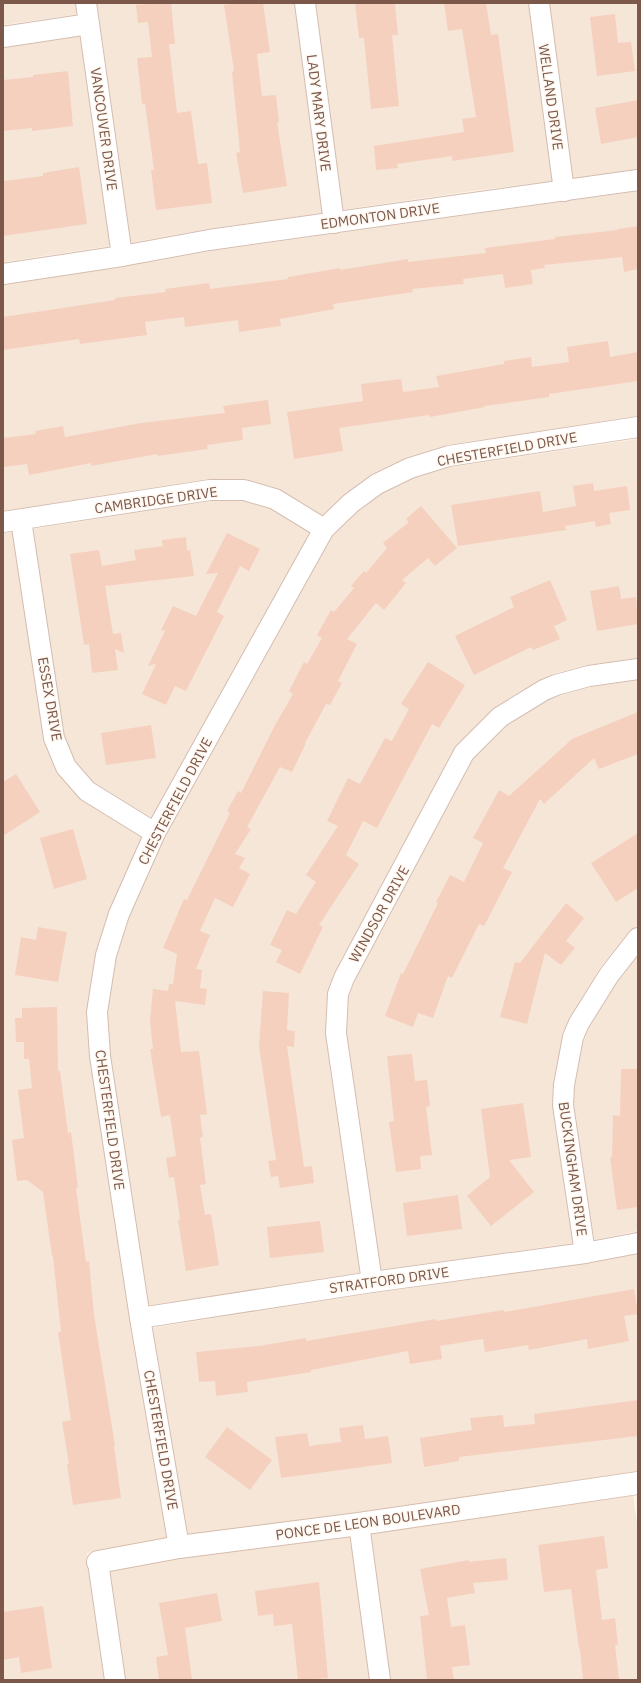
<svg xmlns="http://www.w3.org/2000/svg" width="641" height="1683" viewBox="0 0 641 1683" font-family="'IBM Plex Sans',sans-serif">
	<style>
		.residential { fill: #f6e6d7 }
		.building { fill: #f5d0bf }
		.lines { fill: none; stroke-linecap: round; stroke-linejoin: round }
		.street-casing { stroke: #d4bdb0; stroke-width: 22 }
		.secondary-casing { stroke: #d7bdad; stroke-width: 24 }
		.street { stroke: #fff; stroke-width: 20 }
		.secondary { stroke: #fff; stroke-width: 22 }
		.labels { text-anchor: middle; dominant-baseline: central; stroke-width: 3; stroke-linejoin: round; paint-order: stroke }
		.street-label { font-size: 14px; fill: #7b584a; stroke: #fff8f1 }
	</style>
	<rect width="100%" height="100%" fill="#fef4e9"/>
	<!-- residential -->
	<g class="residential">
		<polygon points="3,3 76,3 78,14 3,25"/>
		<polygon points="97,3 295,3 323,213 207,229 130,243"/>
		<polygon points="315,3 529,3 553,181 472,191 342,210"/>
		<polygon points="549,3 638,3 638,169 572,179"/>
		<polygon points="81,36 110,246 3,262 3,48"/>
		<polygon points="638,191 638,416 447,445 407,457 373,473 345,494 322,516 277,488 244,479 208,479 3,511 3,285 133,265 211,251"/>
		<polygon points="638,439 638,658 587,665 553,674 540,680 495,708 456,747 386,881 342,958 329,990 326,1034 360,1273 148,1306 109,1055 107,1013 115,958 128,919 164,839 331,537 357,512 382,493 413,478 451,467"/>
		<polygon points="211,501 243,501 271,509 310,533 152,818 93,782 74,761 63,735 33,529"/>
		<polygon points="13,532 59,774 81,799 142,837 110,909 97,951 87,1012 90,1058 132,1330 168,1538 87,1553 105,1680 3,1680 3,533"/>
		<polygon points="638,680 638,925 629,932 600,968 570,1017 564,1035 554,1082 554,1106 574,1243 380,1270 346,1033 348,997 353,983 472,760 506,726 548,700 559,696 591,687"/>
		<polygon points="638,954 638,1231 593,1240 573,1104 573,1086 583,1041 588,1029 617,981"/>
		<polygon points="638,1254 638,1472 358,1513 187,1535 152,1328 373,1293 596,1262"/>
		<polygon points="633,1495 638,1532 638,1680 390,1680 370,1534"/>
		<polygon points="351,1536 370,1680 124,1680 109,1571 181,1558"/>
	</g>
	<!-- building -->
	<g class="building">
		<polygon points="157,3 171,3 175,44 169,44 177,113 191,111 198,164 207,163 212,203 156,210 151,170 154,170 145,104 142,104 137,58 152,57 148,22 138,23 136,5"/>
		<polygon points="240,3 263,3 270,52 257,54 262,96 276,95 279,122 277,122 287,186 243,193 236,153 240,152 232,72 234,71 224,5"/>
		<polygon points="355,3 395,3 398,35 392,35 399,106 371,109 364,38 359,38"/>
		<polygon points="444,3 486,3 491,35 498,34 514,152 452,161 452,156 397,164 398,168 376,170 374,146 464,132 462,119 476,117 462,29 448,31"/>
		<polygon points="615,14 618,43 631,42 635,71 597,76 590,17"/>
		<polygon points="68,71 73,126 32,131 32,128 3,131 3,80 33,77 33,75"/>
		<polygon points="638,100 638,137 601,144 595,108"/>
		<polygon points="79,167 87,224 3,236 3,181 43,176 43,173"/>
		<polygon points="638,226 638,269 624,272 622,257 544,265 545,268 531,270 533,284 505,288 503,274 463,279 464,284 412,289 413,292 333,304 334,309 280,319 281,326 239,332 238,320 185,327 184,317 145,322 147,335 80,344 79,339 3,350 3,317 115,300 115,298 166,292 165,289 209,283 210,289 288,279 288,277 340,268 340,270 408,259 408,262 486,253 485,248 555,239 555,237 618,230 618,229"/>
		<polygon points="608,341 610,357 638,352 638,381 549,394 549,397 484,406 485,407 430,417 429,415 339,428 343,451 294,459 287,412 363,401 361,384 401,379 403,392 439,387 436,376 504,364 504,361 531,357 532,367 569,362 567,347"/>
		<polygon points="268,400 271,424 242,428 243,440 207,445 208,449 157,456 157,454 91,466 91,463 29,475 27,464 3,467 3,438 36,434 35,431 63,426 65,437 141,423 225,413 223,406"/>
		<polygon points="593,483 594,491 627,486 630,510 609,513 611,524 596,527 595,521 565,526 566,530 458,546 451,505 540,491 543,512 576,506 573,486"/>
		<polygon points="421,506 457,548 435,566 428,558 402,580 406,583 384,610 376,603 347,639 357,644 338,681 342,683 330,705 326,704 305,743 306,743 292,772 280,767 247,827 251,829 235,854 245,858 239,868 250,874 233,907 215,898 200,931 210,935 196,969 202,970 200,988 207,989 205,1005 175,1001 181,1052 199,1051 207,1114 200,1115 203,1137 200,1138 206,1184 200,1185 205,1215 211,1214 219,1265 186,1271 178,1220 180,1219 174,1177 169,1178 166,1158 176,1156 170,1115 161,1117 150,1049 153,1049 150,1021 153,989 168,991 169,984 173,984 177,954 163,948 184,899 187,900 230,813 227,811 238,791 241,793 274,727 293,694 289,691 304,662 307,664 322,638 317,635 331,610 334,612 354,588 351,586 364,571 366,573 387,548 383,543 409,522 406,519"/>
		<polygon points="227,533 260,549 249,571 240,566 217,612 224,616 186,691 175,686 166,705 142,694 156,664 148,666 165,631 161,630 173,606 196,616 218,573 206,574"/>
		<polygon points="186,537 187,551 190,550 194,576 105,586 113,634 121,633 124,653 115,649 118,670 92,673 89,644 84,645 70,554 99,550 102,566 136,560 134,550 163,546 162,540"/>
		<polygon points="550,580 567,620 554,626 560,639 533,650 531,647 474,675 455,636 514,607 510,597"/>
		<polygon points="619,586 621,599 636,597 638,624 597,631 590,591"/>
		<polygon points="428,662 465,685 439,728 432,724 377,828 363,821 346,855 359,864 319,925 323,927 300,974 276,962 282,950 270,945 287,910 296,914 316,882 306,875 338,826 327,821 348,778 360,784 385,738 392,741 409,709 401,704"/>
		<polygon points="638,712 638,754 599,769 594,758 544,804 540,799 503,868 512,872 484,926 479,924 452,978 448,976 433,1018 418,1013 413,1027 385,1016 401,973 403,974 438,903 436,902 450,875 464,882 483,843 473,838 499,790 509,796 572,739"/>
		<polygon points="151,725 156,758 106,765 101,733"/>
		<polygon points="16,774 40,812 3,836 3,782"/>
		<polygon points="73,829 87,879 54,889 40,838"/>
		<polygon points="638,833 638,888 616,902 591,863"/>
		<polygon points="566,903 584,918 566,941 575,948 561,965 545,953 527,1024 500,1017 515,962 520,963"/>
		<polygon points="38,927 67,932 58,982 15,975 21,937 36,940"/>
		<polygon points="263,991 289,993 287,1030 295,1031 294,1047 287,1046 304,1167 312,1166 314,1183 280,1188 278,1176 271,1177 268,1161 276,1160 259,1046"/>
		<polygon points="57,1007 58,1071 60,1071 68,1133 71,1132 78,1187 76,1188 86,1262 89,1261 94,1315 115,1446 114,1446 121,1498 73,1505 67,1464 69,1464 62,1422 71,1420 58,1332 61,1332 53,1256 52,1256 43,1192 27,1180 17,1181 12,1140 24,1138 18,1090 32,1088 29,1059 24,1059 24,1042 16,1042 15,1018 22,1018 22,1008"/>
		<polygon points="412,1054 415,1081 427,1080 430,1106 426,1107 432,1155 420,1156 421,1169 396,1172 389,1122 394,1121 387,1056"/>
		<polygon points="621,1069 638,1069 638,1207 617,1210 610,1157 612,1157 613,1115 620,1116"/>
		<polygon points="523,1103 531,1157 509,1160 534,1192 491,1226 467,1196 490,1177 481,1109"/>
		<polygon points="458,1195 462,1229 407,1236 403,1203"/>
		<polygon points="320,1221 324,1252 270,1258 267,1227"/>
		<polygon points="634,1289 638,1314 624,1316 629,1341 588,1349 587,1339 529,1350 528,1345 485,1352 483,1339 440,1346 442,1359 410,1364 408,1351 311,1370 311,1372 247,1382 248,1392 216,1396 215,1381 199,1382 196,1352 259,1346 306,1338 306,1341 436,1319 436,1321 504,1310 505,1312"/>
		<polygon points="638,1400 638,1436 459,1457 459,1461 424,1467 420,1438 472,1430 470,1418 503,1415 504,1427 535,1424 534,1414"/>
		<polygon points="363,1425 365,1439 388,1436 392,1463 281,1478 275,1437 307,1433 309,1446 341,1442 339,1428"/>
		<polygon points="227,1427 272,1460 250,1490 205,1457"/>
		<polygon points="604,1536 608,1568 596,1570 602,1620 615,1618 618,1645 615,1645 619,1680 583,1680 580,1649 579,1649 571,1589 544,1592 538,1545"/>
		<polygon points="506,1558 508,1580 473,1583 475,1593 447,1598 451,1627 465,1625 470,1665 452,1667 454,1680 427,1680 420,1616 429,1615 420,1569 469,1560 469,1562"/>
		<polygon points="319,1582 328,1678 298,1680 292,1624 274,1626 273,1614 258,1616 255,1591"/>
		<polygon points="217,1593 222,1621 185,1628 192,1680 159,1680 156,1657 168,1655 159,1603"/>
		<polygon points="43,1606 52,1668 21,1673 19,1657 3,1660 3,1612"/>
	</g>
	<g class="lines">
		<defs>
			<g id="street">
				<polyline points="86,3 122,256"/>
				<polyline points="305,3 334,223"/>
				<polyline points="539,3 564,191"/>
				<polyline points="3,37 89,24"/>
				<polyline points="3,274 122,256 209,240 638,180"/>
				<polyline points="21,520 54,738 66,767 87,791 155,833"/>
				<polyline points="3,522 210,490 244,490 275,499 324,529"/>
				<polyline points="585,1253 563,1105 564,1085 573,1037 579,1023 609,975 638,938"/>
				<polyline points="372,1282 336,1033 338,994 344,978 464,753 500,717 544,690 556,685 589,676 638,669"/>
				<polyline points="140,1318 372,1282 585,1253 638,1243"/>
				<polyline points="359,1524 380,1680"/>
				<polyline points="179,1547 140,1318 100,1056 97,1012 106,955 119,914 155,833 324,529 351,503 377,484 410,468 449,456 638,427"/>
				<polyline points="98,1562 115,1680"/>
			</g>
			<polyline id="secondary" points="98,1562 179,1547 359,1524 638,1483"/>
		</defs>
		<!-- street casing -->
		<use href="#street" class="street-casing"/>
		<!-- secondary casing -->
		<use href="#secondary" class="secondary-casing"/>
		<!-- street -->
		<use href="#street" class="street"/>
		<!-- secondary -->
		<use href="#secondary" class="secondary"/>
	</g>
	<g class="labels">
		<!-- street labels -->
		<g class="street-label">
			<text transform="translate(551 97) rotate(82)">WELLAND DRIVE</text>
			<text transform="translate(319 113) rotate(83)">LADY MARY DRIVE</text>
			<text transform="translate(104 129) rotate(82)">VANCOUVER DRIVE</text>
			<text transform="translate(380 216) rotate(-8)">EDMONTON DRIVE</text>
			<text transform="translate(507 449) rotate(-10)">CHESTERFIELD DRIVE</text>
			<text transform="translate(156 500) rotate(-8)">CAMBRIDGE DRIVE</text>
			<text transform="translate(50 699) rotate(80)">ESSEX DRIVE</text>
			<text transform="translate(175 801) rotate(-62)">CHESTERFIELD DRIVE</text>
			<text transform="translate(379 914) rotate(-61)">WINDSOR DRIVE</text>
			<text transform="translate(110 1120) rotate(82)">CHESTERFIELD DRIVE</text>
			<text transform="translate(573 1169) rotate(82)">BUCKINGHAM DRIVE</text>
			<text transform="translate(389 1280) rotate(-8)">STRATFORD DRIVE</text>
			<text transform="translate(161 1440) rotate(80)">CHESTERFIELD DRIVE</text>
			<text transform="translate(368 1522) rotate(-8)">PONCE DE LEON BOULEVARD</text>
		</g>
	</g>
	<!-- border -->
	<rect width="641" height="1683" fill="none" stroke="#7b584a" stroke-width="8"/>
</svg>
